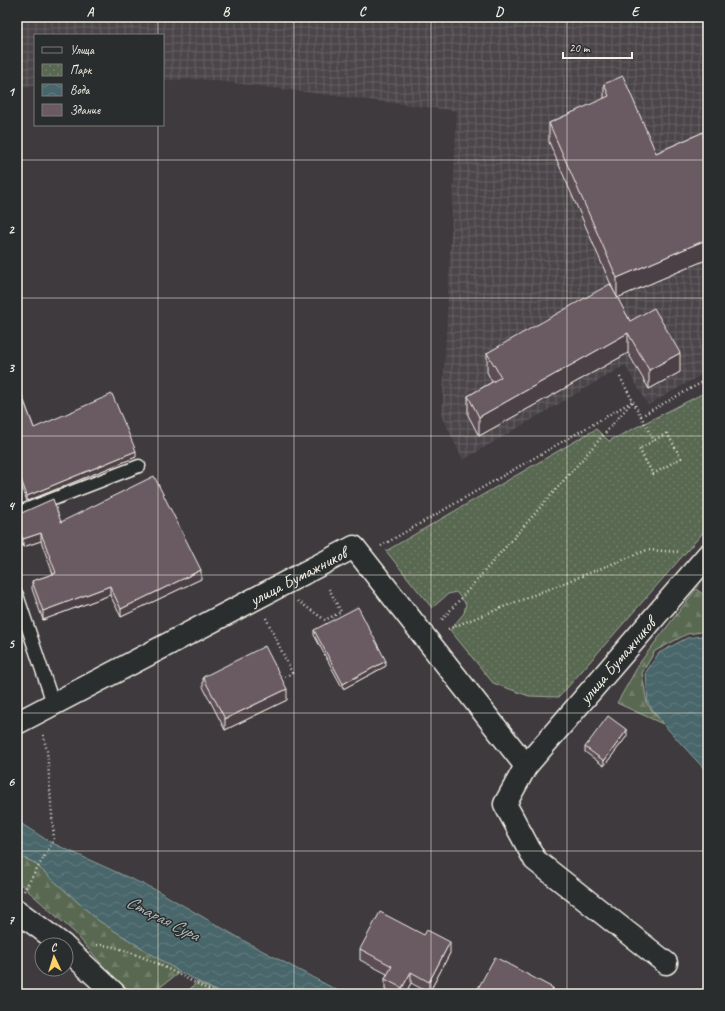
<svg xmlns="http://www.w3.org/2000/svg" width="725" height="1011" viewBox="0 0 725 1011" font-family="Caveat,sans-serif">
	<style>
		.industrial { fill: url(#industrial-grid) }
		.forest { fill: url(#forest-firs); stroke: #a6ac9c }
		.park { fill: url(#park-dots); stroke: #a6ac9c }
		.water { fill: url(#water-waves); stroke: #8d9e9d }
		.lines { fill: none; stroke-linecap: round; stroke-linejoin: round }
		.service-casing { stroke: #f4f1e8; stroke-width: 15 }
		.minor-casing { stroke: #f4f1e8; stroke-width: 25 }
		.tertiary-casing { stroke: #f4f1e8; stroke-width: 25 }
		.path { stroke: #f4f1e8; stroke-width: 2.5; stroke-dasharray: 1 3; stroke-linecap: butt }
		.service { stroke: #2a2d2e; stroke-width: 12 }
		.minor { stroke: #2a2d2e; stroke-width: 22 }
		.tertiary { stroke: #2a2d2e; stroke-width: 22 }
		.wall { fill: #5c4d54; stroke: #f4f1e8 }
		.shaded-wall { fill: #4b3f45; stroke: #f4f1e8 }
		.building { fill: #6b5a62; stroke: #f4f1e8 }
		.grid { fill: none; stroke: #f4f1e8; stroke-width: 1; stroke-opacity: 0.55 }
		.labels { text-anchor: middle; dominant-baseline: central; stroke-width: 3; stroke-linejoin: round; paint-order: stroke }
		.street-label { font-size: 17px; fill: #f4f1e8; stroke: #2a2d2e }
		.water-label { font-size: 18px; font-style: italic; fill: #afb9b6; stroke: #2a2d2e }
		.neatline { fill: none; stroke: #f4f1e8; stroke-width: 1.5 }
		.grid-label { font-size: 13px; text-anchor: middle; font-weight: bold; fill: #f4f1e8 }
	</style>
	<defs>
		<pattern id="industrial-grid" width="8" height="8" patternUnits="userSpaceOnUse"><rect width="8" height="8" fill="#4c4449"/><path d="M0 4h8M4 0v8" fill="none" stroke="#665f63"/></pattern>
		<pattern id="forest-firs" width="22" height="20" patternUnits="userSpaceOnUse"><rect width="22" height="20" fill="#596851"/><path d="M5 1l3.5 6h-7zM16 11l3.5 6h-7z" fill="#717e6a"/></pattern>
		<pattern id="park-dots" width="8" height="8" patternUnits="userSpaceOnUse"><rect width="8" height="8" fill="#596851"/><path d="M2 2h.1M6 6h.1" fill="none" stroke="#717e6a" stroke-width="1.8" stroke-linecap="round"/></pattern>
		<pattern id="water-waves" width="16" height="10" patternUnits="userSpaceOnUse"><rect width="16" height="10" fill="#48666b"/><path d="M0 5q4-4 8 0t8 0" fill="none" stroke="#637c80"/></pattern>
	</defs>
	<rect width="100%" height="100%" fill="#3e3a3e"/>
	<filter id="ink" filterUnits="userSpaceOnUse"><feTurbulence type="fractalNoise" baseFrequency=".025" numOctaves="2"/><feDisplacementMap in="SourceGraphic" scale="8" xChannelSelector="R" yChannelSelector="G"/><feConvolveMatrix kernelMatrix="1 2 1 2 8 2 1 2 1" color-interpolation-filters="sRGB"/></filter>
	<g filter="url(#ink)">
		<!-- industrial -->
		<polygon class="industrial" points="17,17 708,17 708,371 648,405 625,365 463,460 442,416 457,111 200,79 163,80 163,35 35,35 35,86 17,87"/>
		<!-- forest -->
		<g class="forest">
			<polygon points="696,589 708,598 708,631 687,634 655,651 642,673 647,704 663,724 617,703 641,661"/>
			<polygon points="17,855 33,862 99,921 180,972 151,994 134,994 111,975 74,932 17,881"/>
		</g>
		<!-- park -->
		<g class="park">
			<polygon points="708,391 708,522 701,535 559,697 529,696 493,683 450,630 464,613 466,604 456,592 448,594 432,608 386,551 596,429 609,441"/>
			<polygon points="197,982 222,994 185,994"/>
		</g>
		<!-- water -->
		<g class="water">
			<polygon points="708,635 708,773 663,724 648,703 646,672 659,653 687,638"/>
			<polygon points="17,821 50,842 158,891 248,943 344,994 222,994 180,972 99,921 33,862 17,855"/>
		</g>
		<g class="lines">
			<defs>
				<g id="service">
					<polyline points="17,513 139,466"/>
					<polyline points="17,595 53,703"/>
				</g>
				<g id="minor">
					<path id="s1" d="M17 723 354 547 526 766 708 555"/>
					<polyline points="526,766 505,804 535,860 666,963"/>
				</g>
				<g id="tertiary">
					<polyline points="17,911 63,945"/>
					<polyline points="66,948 115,994"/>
				</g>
			</defs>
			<!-- service casing -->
			<use href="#service" class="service-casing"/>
			<!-- minor casing -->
			<use href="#minor" class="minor-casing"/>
			<!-- tertiary casing -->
			<use href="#tertiary" class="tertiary-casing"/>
			<!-- path -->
			<g class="path">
				<polyline points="620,377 654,441"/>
				<polyline points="641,416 708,379"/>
				<polygon points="667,433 681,458 653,474 639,449"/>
				<polyline points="381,546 633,401 441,621"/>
				<polyline points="298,601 325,620 341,612 329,589"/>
				<polyline points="266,618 292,673 283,678"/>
				<polyline points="448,629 647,550 680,552"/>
				<polyline points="24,891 54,840 47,751 43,735"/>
				<path d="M97 945C127 944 188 980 217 994"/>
			</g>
			<!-- service -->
			<use href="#service" class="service"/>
			<!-- minor -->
			<use href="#minor" class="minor"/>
			<!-- tertiary -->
			<use href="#tertiary" class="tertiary"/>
		</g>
		<!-- wall -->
		<g class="wall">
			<polygon points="604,84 656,153 708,130 708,259 617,298 630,321 680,372 649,389 628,353 479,436 468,415 468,396 492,382 487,372 487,353 615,294 549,142 549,123 604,99"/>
			<polygon points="17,382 34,428 136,457 27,501 17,474"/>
			<polygon points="17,515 61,522 201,579 121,617 110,595 43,620 32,589 32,581 53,574 41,541 23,547 17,532"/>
			<polygon points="314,630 386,666 343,689 314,635"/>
			<polygon points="203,677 287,700 225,730 203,687"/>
			<polygon points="627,736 604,766 585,752 585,747"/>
			<polygon points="360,949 450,953 429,993 411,983 405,994 393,994 385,990 385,979 387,974 360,960"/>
		</g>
		<!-- shaded-wall -->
		<g class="shaded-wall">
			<polygon points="708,239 708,259 617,298 617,278"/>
			<polygon points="628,333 628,353 479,436 479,417"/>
			<polygon points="680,353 680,372 649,389 649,370"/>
			<polygon points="136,451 136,457 27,501 27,496"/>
			<polygon points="41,533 41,541 23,547 23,539"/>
			<polygon points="201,570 201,579 121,617 121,609"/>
			<polygon points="110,586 110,595 43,620 43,611"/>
			<polygon points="386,661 386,666 343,689 343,684"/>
			<polygon points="287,689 287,700 225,730 225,719"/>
			<polygon points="627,730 627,736 604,766 604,761"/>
			<polygon points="450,942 450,953 429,993 429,982"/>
			<polygon points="411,972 411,983 405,994 402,994 402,988"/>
			<polygon points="553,988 553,994 550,994"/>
		</g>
		<!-- building -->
		<g class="building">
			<polygon points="623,76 656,153 708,130 708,239 617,278 549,123 609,96 604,84"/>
			<polygon points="610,284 630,321 654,308 680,353 649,370 628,333 479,417 468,396 501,377 487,353"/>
			<polygon points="17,382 34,428 112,394 136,451 27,496 17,468"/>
			<polygon points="154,476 201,570 121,609 110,586 43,611 32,581 56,573 41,533 23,539 17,524 17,515 53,499 61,522"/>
			<polygon points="358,607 386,661 343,684 314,630"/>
			<polygon points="265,646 287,689 225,719 203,677"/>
			<polygon points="608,716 627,730 604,761 585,747"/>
			<polygon points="380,912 424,935 427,930 450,942 429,982 411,972 402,988 385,979 392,966 360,949"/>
			<polygon points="495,957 553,988 550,994 479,994 476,992"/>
		</g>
	</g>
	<!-- grid -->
	<path class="grid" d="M158 17V35M294 17V994M431 17V994M567 17V994M158 125V994M17 160H708M17 298H708M17 436H708M17 575H708M17 713H708M17 851H708"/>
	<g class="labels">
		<!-- street labels -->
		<g class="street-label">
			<text stroke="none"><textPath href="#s1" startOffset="317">улица Бумажников</textPath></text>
			<text stroke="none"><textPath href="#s1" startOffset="798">улица Бумажников</textPath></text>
		</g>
		<!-- water labels -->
		<g class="water-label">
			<text transform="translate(163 918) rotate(27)">Старая Сура</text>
		</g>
	</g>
	<!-- margin -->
	<rect width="725" height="1011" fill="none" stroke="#2a2d2e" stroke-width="44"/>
	<!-- legend -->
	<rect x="34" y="34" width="130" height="92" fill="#2a2d2e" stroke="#7b7b78"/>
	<rect x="42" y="47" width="20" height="6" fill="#2a2d2e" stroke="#7b7b78"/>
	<text x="70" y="54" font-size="12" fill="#f4f1e8">Улица</text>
	<rect x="42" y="64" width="20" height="12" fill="url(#park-dots)" stroke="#7b7b78"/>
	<text x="70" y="74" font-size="12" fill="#f4f1e8">Парк</text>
	<rect x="42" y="84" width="20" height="12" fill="url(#water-waves)" stroke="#7b7b78"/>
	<text x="70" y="94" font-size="12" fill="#f4f1e8">Вода</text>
	<rect x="42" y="104" width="20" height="12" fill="#6b5a62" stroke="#7b7b78"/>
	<text x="70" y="114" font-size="12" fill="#f4f1e8">Здание</text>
	<!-- north arrow -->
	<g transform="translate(54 957) rotate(356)"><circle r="19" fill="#2a2d2e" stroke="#7b7b78"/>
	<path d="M0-3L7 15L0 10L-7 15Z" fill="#ffd166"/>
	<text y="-6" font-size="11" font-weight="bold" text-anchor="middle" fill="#f4f1e8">С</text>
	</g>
	<!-- scale -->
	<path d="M563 52v6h69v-6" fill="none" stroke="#f4f1e8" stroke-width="2"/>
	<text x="569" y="52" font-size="12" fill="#f4f1e8" stroke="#2a2d2e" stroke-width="3" paint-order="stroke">20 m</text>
	<rect x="22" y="22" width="681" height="967" class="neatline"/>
	<g class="grid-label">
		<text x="90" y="16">A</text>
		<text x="226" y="16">B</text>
		<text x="362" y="16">C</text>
		<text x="499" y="16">D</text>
		<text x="635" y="16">E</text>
		<text x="11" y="96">1</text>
		<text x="11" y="234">2</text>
		<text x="11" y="372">3</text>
		<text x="11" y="510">4</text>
		<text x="11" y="648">5</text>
		<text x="11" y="786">6</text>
		<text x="11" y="924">7</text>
	</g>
</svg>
